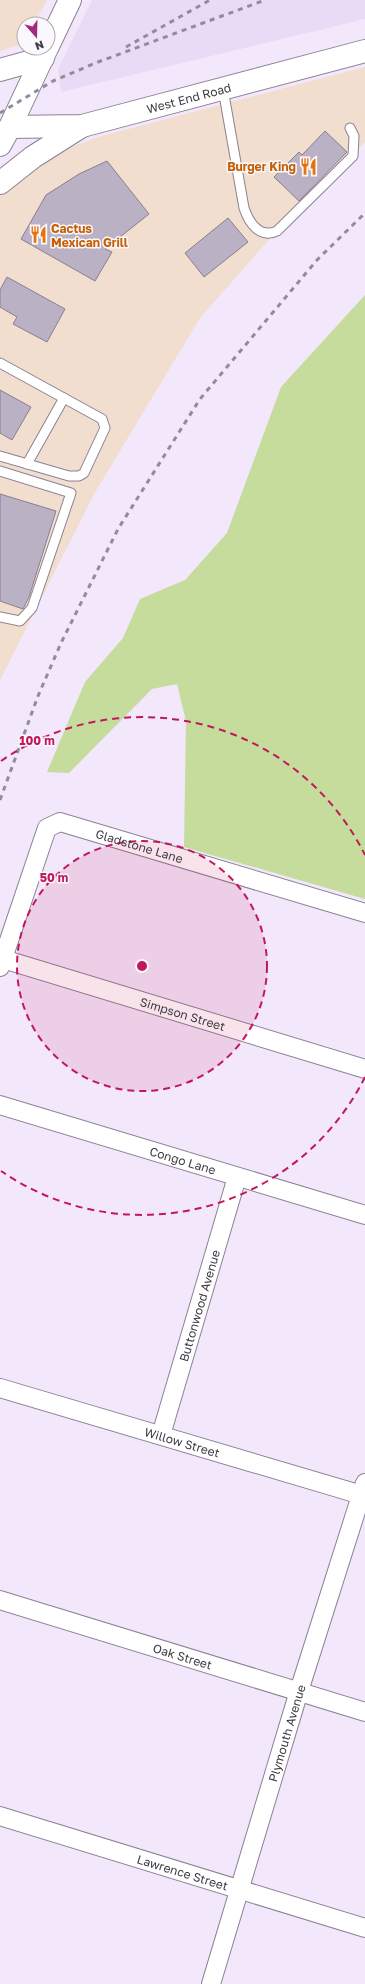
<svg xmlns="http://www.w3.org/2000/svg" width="365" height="1984" viewBox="0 0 365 1984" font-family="'Golos Text',sans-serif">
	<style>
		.commercial { fill: #f1dece }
		.built { fill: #e9dbf6 }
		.green { fill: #c5dc9d }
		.building { fill: #bbb1c4; stroke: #887e90 }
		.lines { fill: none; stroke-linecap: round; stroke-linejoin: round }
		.service-casing { stroke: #8c8294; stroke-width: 11 }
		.minor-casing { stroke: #8c8294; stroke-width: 20 }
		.tertiary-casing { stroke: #8c8294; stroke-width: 24 }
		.secondary-casing { stroke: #8c8294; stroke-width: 24 }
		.primary-casing { stroke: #8c8294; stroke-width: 24 }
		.service { stroke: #fff; stroke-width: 9 }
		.minor { stroke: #fff; stroke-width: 18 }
		.tertiary { stroke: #fff; stroke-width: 22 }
		.secondary { stroke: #fff; stroke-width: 22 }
		.primary { stroke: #fff; stroke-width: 22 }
		.rail { stroke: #938b99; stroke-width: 3; stroke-dasharray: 5 5; stroke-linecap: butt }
		.ring { fill: none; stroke: #c2185b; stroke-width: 2; stroke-dasharray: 7 5 }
		.labels { text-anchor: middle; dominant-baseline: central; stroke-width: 3; stroke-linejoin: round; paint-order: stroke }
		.street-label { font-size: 12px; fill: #3f3b43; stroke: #faf8fc }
		.food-label { font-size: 12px; font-weight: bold; fill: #c56008; stroke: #faf8fc; text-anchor: end }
		.centre { fill: #c2185b; stroke: #faf8fc; stroke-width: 2 }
		.ring-label { font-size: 12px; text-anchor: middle; font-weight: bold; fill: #c2185b; stroke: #faf8fc; stroke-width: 3; stroke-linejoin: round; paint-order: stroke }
	</style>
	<rect width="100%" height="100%" fill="#f2e7fb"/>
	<!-- commercial -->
	<g class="commercial">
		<polygon points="0,0 47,0 34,24 24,24 24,43 0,51"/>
		<polygon points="365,67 365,142 266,243 200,318 94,494 0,680 0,195 27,172 50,155 98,137"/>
	</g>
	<!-- built -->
	<polygon class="built" points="92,0 365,0 365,19 61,92 58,69"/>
	<!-- green -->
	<polygon class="green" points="365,295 365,899 184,847 186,721 177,684 152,689 69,773 47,772 85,682 123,638 140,599 185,580 227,533 281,387"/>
	<!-- building -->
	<g class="building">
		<polygon points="325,131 347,152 299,201 274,177 299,152 302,155"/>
		<polygon points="107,161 149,214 105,249 112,252 95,281 21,239 46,195 79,174"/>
		<polygon points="228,218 248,242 204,277 185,253"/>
		<polygon points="7,277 65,309 47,342 13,324 17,317 0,307 0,290"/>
		<polygon points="0,390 31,407 12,440 0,433"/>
		<polygon points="0,494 56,511 29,597 23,609 0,601"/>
	</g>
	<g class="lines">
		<defs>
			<g id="service">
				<path d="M223 89 244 208C249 223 260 239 277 231L353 156 354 136 350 128"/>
				<polyline points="0,363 102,419 105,428 84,473 79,476 69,476 0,456"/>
				<polyline points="27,464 64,398"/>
				<polyline points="0,471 71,493 32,608 20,621 0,617"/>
			</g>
			<g id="minor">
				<path id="s1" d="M0 958 365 1069"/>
				<path id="s2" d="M0 967 47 828 60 822 365 913"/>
				<path id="s3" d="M0 1105 365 1215"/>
				<path id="s4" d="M0 1388 365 1496"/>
				<path id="s5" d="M161 1435 237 1177"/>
				<path id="s6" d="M0 1600 365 1712"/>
				<path id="s7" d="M0 1816 365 1928"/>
				<path id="s8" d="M211 1984 299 1691 365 1483"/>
			</g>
			<polyline id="tertiary" points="0,70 43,58"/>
			<g id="secondary">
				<polyline points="48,46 70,0"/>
				<polyline points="10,127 47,48"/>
			</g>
			<g id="primary">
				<path id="s9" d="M0 145 10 127 82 126 365 51"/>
				<polyline points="0,183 33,157 82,126"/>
			</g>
		</defs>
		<!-- service casing -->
		<use href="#service" class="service-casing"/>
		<!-- minor casing -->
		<use href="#minor" class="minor-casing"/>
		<!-- tertiary casing -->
		<use href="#tertiary" class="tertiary-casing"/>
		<!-- secondary casing -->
		<use href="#secondary" class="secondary-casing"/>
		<!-- primary casing -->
		<use href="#primary" class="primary-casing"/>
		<!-- service -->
		<use href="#service" class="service"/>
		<!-- minor -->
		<use href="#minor" class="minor"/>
		<!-- tertiary -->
		<use href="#tertiary" class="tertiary"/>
		<!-- secondary -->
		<use href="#secondary" class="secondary"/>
		<!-- primary -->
		<use href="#primary" class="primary"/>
		<!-- rail -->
		<g class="rail">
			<polyline points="126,47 210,0"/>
			<polyline points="0,113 53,81 98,62 265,0"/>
			<polyline points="0,800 38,696 61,643 118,529 200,399 317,260 365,213"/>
		</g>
	</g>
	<!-- distance rings -->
	<circle cx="142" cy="966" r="125" fill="#c2185b" fill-opacity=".12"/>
	<g class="ring">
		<circle cx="142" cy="966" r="125"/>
		<path d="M365 1077A249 249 0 0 1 1 1171M1 761A249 249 0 0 1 365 855"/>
	</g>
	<!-- icons -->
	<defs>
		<symbol id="restaurant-bare" viewBox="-9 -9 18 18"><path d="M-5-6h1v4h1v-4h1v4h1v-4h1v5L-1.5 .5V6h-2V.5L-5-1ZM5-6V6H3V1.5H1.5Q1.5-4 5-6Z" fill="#e8710a" stroke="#faf8fc" stroke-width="2.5" paint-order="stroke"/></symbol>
	</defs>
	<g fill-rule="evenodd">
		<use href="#restaurant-bare" x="296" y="154" width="25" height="25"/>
		<use href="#restaurant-bare" x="26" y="222" width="25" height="25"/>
	</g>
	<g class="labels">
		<!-- street labels -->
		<g class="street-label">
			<text stroke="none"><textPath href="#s9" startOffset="203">West End Road</textPath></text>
			<text stroke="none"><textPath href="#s2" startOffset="244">Gladstone Lane</textPath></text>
			<text stroke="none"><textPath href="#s1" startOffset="191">Simpson Street</textPath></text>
			<text stroke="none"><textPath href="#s3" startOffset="191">Congo Lane</textPath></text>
			<text stroke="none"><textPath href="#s5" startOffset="135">Buttonwood Avenue</textPath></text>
			<text stroke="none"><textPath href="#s4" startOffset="190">Willow Street</textPath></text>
			<text stroke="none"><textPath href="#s6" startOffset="191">Oak Street</textPath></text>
			<text stroke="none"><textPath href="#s8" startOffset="262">Plymouth Avenue</textPath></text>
			<text stroke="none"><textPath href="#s7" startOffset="191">Lawrence Street</textPath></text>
		</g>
		<!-- food labels -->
		<g class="food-label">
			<text x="296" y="166">Burger King</text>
			<text x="51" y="228" text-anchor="start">Cactus<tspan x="51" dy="14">Mexican Grill</tspan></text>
		</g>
	</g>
	<circle cx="142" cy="966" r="6" class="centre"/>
	<g class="ring-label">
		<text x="37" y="745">100 m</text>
		<text x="54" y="882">50 m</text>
	</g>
	<!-- north arrow -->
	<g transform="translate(36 36) rotate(160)"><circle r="19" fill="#faf8fc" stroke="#afacb2"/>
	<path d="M0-3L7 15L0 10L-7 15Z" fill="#a12980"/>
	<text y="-6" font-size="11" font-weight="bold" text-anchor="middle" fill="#3f3b43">N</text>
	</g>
</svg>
